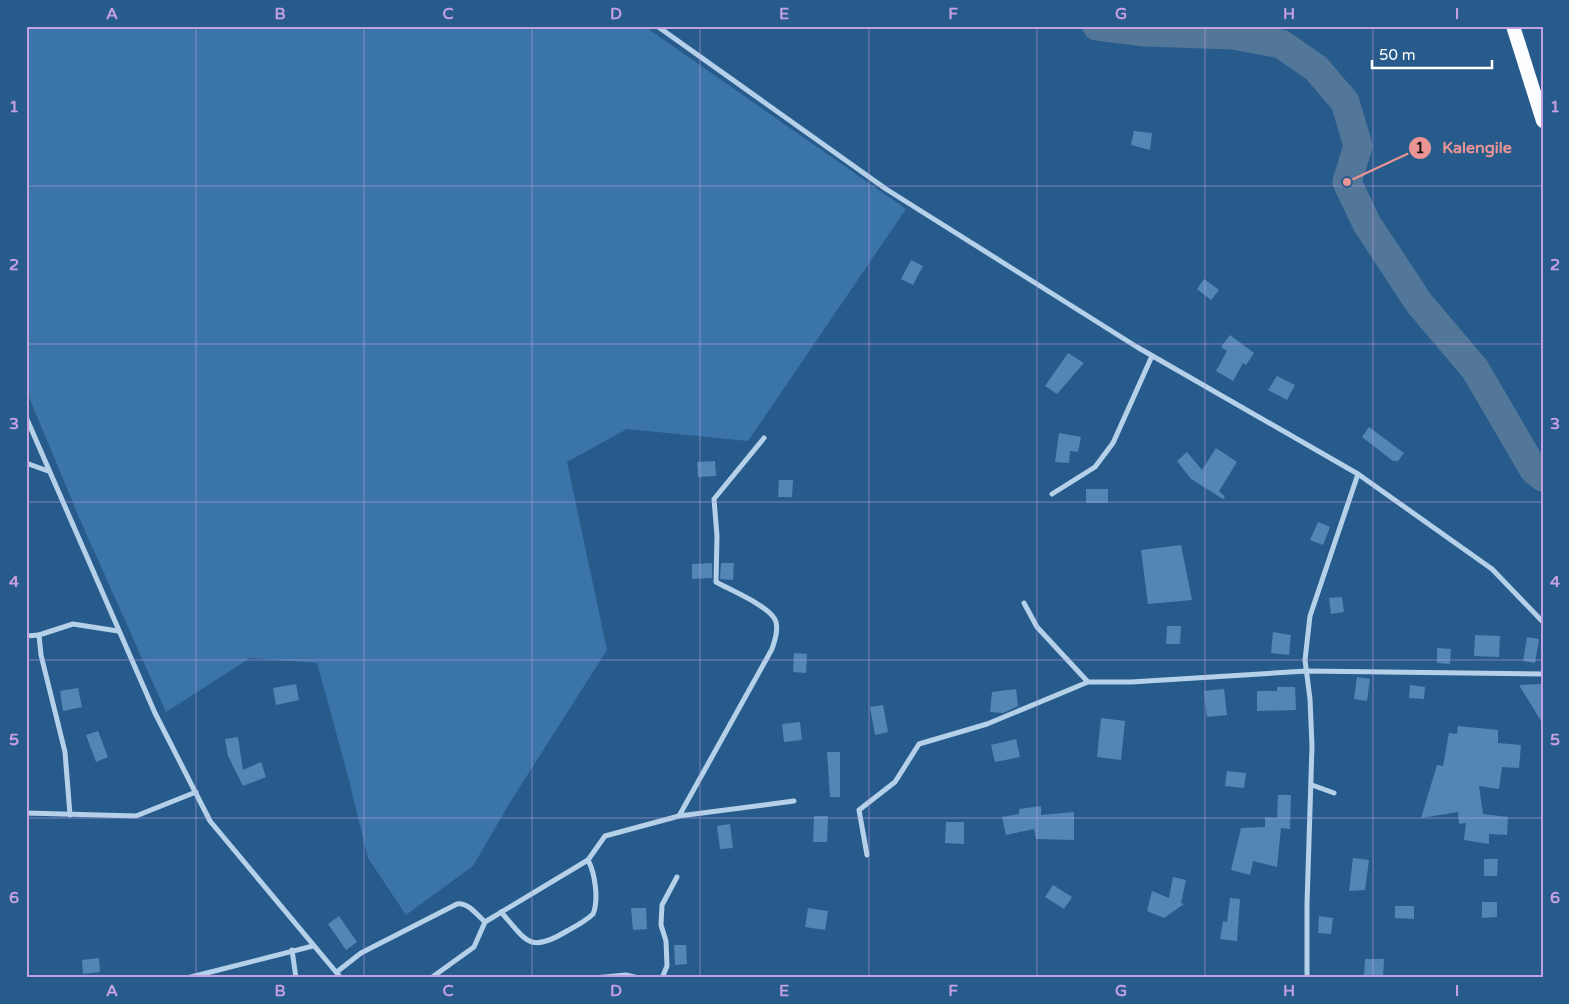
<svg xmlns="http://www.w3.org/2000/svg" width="1569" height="1004" viewBox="0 0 1569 1004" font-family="'Varela Round',sans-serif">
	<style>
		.green { fill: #3b74a8 }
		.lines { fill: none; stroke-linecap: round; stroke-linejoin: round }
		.river { stroke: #537799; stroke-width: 29 }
		.building { fill: #5386b4 }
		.minor { stroke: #b5d1ea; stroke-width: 5 }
		.trunk { stroke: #fcfdfe; stroke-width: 14 }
		.grid { fill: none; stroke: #c4a0e2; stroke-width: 1; stroke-opacity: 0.55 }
		.leader { fill: none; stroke: #ea9494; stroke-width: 2 }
		.callout-dot { fill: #ea9494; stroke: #275b8b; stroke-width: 2 }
		.mark-label { font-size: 15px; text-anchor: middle; font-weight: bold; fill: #111 }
		.callout-label { font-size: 16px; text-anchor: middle; font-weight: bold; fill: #ea9494; stroke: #275b8b; stroke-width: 4; stroke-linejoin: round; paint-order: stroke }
		.neatline { fill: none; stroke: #c4a0e2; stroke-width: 2 }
		.grid-label { font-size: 16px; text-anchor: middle; font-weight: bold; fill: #c4a0e2 }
	</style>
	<rect width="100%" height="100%" fill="#275b8b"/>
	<!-- green -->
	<polygon class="green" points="26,26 644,26 906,209 748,441 627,429 567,462 607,650 509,804 473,866 406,915 368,858 348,776 317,663 250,658 166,712 81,522 26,390"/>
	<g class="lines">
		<!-- river -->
		<polyline class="river" points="1097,26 1145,32 1233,35 1281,44 1316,68 1345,102 1358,146 1347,182 1367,224 1419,303 1475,369 1534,470 1543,477"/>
	</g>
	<!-- building -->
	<g class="building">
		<polygon points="1134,131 1152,133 1150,150 1131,145"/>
		<polygon points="911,260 923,266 913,285 901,279"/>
		<polygon points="1204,279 1219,290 1211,300 1197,289"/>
		<polygon points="1230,335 1254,353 1246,365 1243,363 1233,381 1216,371 1227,351 1221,347"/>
		<polygon points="1068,353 1084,363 1057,394 1045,386"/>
		<polygon points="1277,376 1295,385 1287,400 1268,390"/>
		<polygon points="1369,427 1404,453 1398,461 1393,461 1362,437"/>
		<polygon points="1059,433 1081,437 1078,452 1070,451 1069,463 1055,462"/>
		<polygon points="1216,448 1237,462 1219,491 1225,497 1223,499 1191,479 1177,461 1187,452 1202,470"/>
		<polygon points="715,461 716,476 698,477 697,462"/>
		<polygon points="779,480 793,480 792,497 778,497"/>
		<rect x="1086" y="489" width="22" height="14"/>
		<polygon points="1318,522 1330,527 1323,545 1310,540"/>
		<polygon points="1181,545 1192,600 1148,604 1141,550"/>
		<polygon points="712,563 712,578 692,579 692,564"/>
		<polygon points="721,563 734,563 733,580 720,579"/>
		<polygon points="1342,597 1344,612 1331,614 1329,598"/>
		<polygon points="1167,626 1181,626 1180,644 1166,644"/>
		<polygon points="1273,632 1291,635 1289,655 1271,653"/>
		<polygon points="1475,635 1500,636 1499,657 1474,656"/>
		<polygon points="1527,637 1539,639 1535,663 1523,661"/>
		<polygon points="1437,648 1451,649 1450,664 1437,663"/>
		<polygon points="794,653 807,654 806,673 793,672"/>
		<polygon points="1357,677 1370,679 1367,701 1354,699"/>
		<polygon points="296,684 299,700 276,705 273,688"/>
		<polygon points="1543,684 1543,724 1519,685"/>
		<polygon points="1410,685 1425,687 1424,699 1409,698"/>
		<polygon points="1277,687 1295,687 1296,710 1257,711 1257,691 1277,691"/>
		<polygon points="78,688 82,707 63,711 60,691"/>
		<polygon points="1016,689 1018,706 1003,713 990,712 992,692"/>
		<polygon points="1224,689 1227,715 1207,717 1204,691"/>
		<polygon points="883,705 888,732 875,735 870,707"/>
		<polygon points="1101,718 1125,721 1121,760 1097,757"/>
		<polygon points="800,722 802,740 784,742 782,724"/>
		<polygon points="1458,726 1498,730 1498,743 1521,745 1519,768 1502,767 1499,789 1479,786 1483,814 1508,817 1507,835 1489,834 1489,844 1464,840 1466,823 1459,824 1458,812 1421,818 1437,765 1443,766 1449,733 1457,734"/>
		<polygon points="98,731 108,757 96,762 86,735"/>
		<polygon points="238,737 243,770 261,762 266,777 243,786 228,756 225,739"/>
		<polygon points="1016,739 1020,757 995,762 991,745"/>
		<polygon points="827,752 840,752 840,797 830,797"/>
		<polygon points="1227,771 1246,773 1244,788 1225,786"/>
		<polygon points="1278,795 1291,795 1290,829 1281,828 1277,867 1253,861 1250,875 1231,870 1241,828 1265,827 1265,817 1277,818"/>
		<polygon points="1041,806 1041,815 1074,812 1074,840 1036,839 1034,829 1006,835 1002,817 1019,814 1019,809"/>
		<polygon points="814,816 828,816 827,842 813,842"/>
		<polygon points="946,822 964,822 964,844 945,843"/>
		<polygon points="730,824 733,848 720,849 717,826"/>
		<polygon points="1353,858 1369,860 1365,890 1349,891"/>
		<polygon points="1484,859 1498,859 1497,876 1484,876"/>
		<polygon points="1173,877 1186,880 1181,903 1184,904 1164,918 1147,911 1152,891 1169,898"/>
		<polygon points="1053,885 1072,897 1064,909 1045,897"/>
		<polygon points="1230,898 1240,899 1237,941 1220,939 1223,921 1227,922"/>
		<polygon points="1482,902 1497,902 1497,917 1482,918"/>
		<polygon points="1395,906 1414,906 1414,919 1395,918"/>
		<polygon points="631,908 646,908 647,929 633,930"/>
		<polygon points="808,908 828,911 825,930 805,927"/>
		<polygon points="339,916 357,942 346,950 328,924"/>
		<polygon points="1319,916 1333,918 1331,934 1318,933"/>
		<polygon points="674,945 686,945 687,964 675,965"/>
		<polygon points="99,958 100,972 83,974 82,960"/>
		<polygon points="1365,959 1384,959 1383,977 1364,976"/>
	</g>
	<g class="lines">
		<!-- minor -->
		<g class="minor">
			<polyline points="657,26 886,189 1137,347 1358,474 1492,569 1543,622"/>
			<polyline points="26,417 155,713 210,821 341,978"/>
			<polyline points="26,463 48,471"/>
			<polyline points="1052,494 1095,467 1113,443 1152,356"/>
			<polyline points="1024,603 1037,627 1088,682 1131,682 1306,671 1543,674"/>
			<polyline points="26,636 39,635"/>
			<polyline points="1312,785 1334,793"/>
			<polyline points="26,813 136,816 196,792"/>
			<polyline points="70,815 65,752 41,655 39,635 73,624 118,631"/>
			<path d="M679 816 772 649C775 640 778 631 776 622 772 607 730 590 716 582L717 536 714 499 764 438"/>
			<polyline points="867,855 859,810 895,782 919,744 987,724 1088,682"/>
			<path d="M501 912C527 941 529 954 567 931 576 926 586 921 593 914 599 900 595 873 588 860"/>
			<polyline points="292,950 296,978"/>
			<path d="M338 971 361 953 457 904C468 902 477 915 485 922L588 860 605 836 679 816 794 801"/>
			<polyline points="187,978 313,946"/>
			<polyline points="431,978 474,947 485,922"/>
			<polyline points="594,978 626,975 638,978"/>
			<polyline points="662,978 667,966 666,941 661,925 662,905 677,877"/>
			<polyline points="1067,978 1078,978"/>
			<polyline points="1307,978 1307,904 1312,746 1310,699 1305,660 1310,616 1358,474"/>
		</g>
		<!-- trunk -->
		<polyline class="trunk" points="1513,26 1543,121"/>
	</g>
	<!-- grid -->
	<path class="grid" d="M196 26V978M364 26V978M532 26V978M700 26V978M869 26V978M1037 26V978M1205 26V978M1373 26V978M26 186H1543M26 344H1543M26 502H1543M26 660H1543M26 818H1543"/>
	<!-- callouts -->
	<path class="leader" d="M1347 182L1420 148"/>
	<g class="callout-dot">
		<circle cx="1347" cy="182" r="5"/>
		<circle cx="1420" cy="148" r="12"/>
	</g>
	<g class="mark-label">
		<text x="1420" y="153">1</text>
	</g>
	<g class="callout-label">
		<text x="1477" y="153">Kalengile</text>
	</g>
	<!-- border -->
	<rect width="1569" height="1004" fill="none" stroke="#275b8b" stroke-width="55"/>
	<!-- scale -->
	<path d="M1372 60v8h120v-8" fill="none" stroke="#ffffff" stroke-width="2.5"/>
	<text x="1379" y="60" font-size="15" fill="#ffffff" stroke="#275b8b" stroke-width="4" paint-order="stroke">50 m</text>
	<rect x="28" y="28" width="1514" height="948" class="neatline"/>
	<g class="grid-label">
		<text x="112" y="19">A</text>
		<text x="280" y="19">B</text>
		<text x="448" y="19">C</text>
		<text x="616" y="19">D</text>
		<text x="784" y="19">E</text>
		<text x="953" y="19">F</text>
		<text x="1121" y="19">G</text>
		<text x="1289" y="19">H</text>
		<text x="1457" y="19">I</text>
		<text x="14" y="112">1</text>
		<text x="1555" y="112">1</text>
		<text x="14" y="270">2</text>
		<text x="1555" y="270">2</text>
		<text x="14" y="429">3</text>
		<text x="1555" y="429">3</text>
		<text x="14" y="587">4</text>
		<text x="1555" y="587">4</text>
		<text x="14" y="745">5</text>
		<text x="1555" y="745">5</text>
		<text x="14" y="903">6</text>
		<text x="1555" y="903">6</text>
		<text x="112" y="996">A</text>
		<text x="280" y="996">B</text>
		<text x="448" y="996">C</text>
		<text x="616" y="996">D</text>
		<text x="784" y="996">E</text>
		<text x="953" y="996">F</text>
		<text x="1121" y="996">G</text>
		<text x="1289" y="996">H</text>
		<text x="1457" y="996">I</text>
	</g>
</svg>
